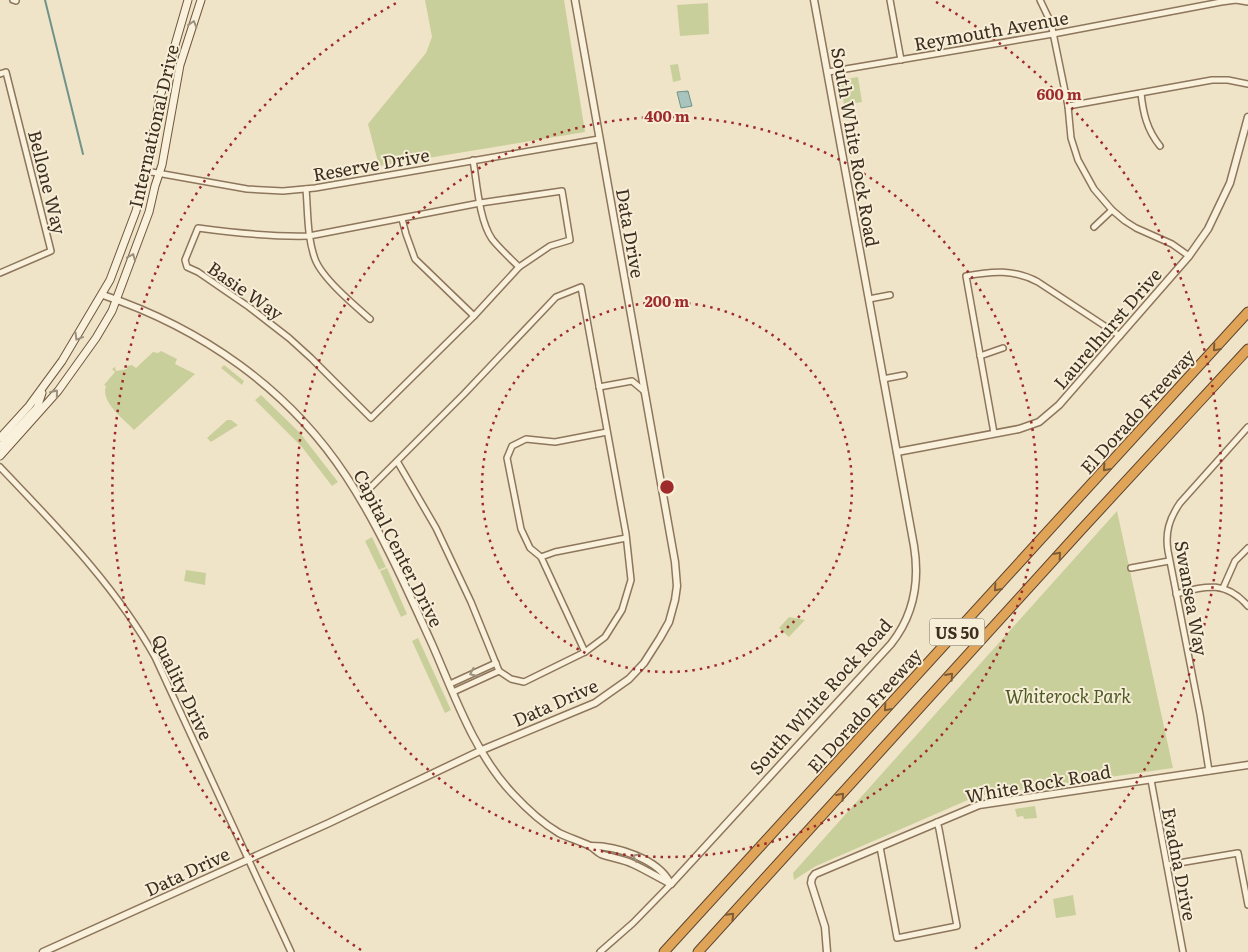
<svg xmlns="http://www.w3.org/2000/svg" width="1248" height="952" viewBox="0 0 1248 952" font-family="Literata,serif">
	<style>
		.green { fill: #c9cf9b }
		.water { fill: url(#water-ripples); stroke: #6f938a }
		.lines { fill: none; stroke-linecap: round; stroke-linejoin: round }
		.stream { stroke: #6f938a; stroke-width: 2 }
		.minor-casing { stroke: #8d765c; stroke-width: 8 }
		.tertiary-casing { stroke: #8d765c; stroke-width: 9 }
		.secondary-casing { stroke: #6f573f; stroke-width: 9 }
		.motorway-casing { stroke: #5b4430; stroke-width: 11 }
		.minor { stroke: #faf1dc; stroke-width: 5 }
		.tertiary { stroke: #faf1dc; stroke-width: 6 }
		.secondary { stroke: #faf1dc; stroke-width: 7 }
		.motorway { stroke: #e0a458; stroke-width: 9 }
		.oneway { stroke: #9c907e }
		.oneway2 { stroke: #7e5d36 }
		.ring { fill: none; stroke: #9e2a2b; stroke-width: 2.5; stroke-dasharray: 2.5 5 }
		.labels { text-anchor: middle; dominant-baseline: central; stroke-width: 4; stroke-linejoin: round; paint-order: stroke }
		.shield { fill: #f7eed8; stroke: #756857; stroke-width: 1 }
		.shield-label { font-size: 16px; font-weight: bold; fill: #3d2e20 }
		.street-label { font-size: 18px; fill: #3d2e20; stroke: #f7eed8 }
		.park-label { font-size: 18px; font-style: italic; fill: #4d5a26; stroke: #f7eed8 }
		.centre { fill: #9e2a2b; stroke: #f7eed8; stroke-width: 2.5 }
		.ring-label { font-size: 15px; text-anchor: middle; font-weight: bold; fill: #9e2a2b; stroke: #f7eed8; stroke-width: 4; stroke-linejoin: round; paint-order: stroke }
	</style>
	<defs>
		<pattern id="water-ripples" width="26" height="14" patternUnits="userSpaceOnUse" patternTransform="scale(1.25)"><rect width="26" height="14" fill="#a9c4bc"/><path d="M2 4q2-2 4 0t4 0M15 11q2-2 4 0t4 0" fill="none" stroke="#8ba098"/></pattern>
	</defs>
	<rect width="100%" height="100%" fill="#f0e4c8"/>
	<!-- green -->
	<g class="green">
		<polygon points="425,0 564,0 585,132 379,166 368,124 426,53 432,37"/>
		<polygon points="708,3 709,34 680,36 677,5"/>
		<polygon points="678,64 681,80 673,82 670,65"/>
		<polygon points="858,77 862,102 844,105 840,80"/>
		<path d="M161 351 177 359 175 364 195 374 134 430C124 419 100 402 106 386L104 385 115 372 112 369 115 367 116 371 127 369V366L132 365 136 368 153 352 158 353Z"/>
		<polygon points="224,365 244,381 242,385 221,368"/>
		<polygon points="261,395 300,433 338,482 332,486 302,447 255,400"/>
		<polygon points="227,420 231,420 238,425 211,442 207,438"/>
		<polygon points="1117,511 1173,768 977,796 816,866 794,880 793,873"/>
		<polygon points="372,537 386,567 379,570 365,541"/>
		<polygon points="387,568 407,614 401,617 380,571"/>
		<polygon points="186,570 206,573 205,585 184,581"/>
		<polygon points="789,617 805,620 789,637 779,628"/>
		<polygon points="418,638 451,710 445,713 412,641"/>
		<polygon points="1035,806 1037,818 1024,819 1023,816 1017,817 1015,809"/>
		<polygon points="1073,895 1076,915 1056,918 1053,899"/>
	</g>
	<!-- water -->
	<polygon class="water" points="688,91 692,106 681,108 677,92"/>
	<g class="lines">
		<!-- stream -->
		<polyline class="stream" points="45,0 83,154"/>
		<defs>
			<g id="minor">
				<polyline points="13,0 16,1"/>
				<polyline points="890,0 901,60"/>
				<polyline points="1040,0 1051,23 1068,106 1071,138 1078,160 1094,189 1112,210 1125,221 1136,228 1172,244 1189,256"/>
				<polyline points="828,72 1053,34 1221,2 1236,0 1248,2"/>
				<polyline points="0,74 6,72 51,251 0,273"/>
				<path d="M1141 93C1143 113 1147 130 1160 146"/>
				<polyline points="1068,106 1212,80 1228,80 1248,84"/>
				<path d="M473 160C477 183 479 220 492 239 500 249 510 258 519 267"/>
				<polyline points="146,171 247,189 283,191 315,188 599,139"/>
				<path d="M306 189C308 212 307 237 315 259 322 278 354 305 370 319"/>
				<path d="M562 191 570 240 550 246 519 267 474 316 371 418 311 358 289 338 249 307 198 272 187 267 185 260 198 228C235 233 272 237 309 236L480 203Z"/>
				<polyline points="402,219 406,234 415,259 474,316"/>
				<polyline points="1094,227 1112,210"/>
				<polyline points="869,299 890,295"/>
				<polyline points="980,356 1003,348"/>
				<polyline points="883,379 904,375"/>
				<polyline points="599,387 632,381 644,391"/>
				<path d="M994 433 966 276C992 271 1014 269 1038 282L1120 336"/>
				<path d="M0 467C56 526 115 585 155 657L291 952"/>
				<polyline points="360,498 464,394 556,297 581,287 626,534 631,580 622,610 605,637 585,652 524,682 511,679 499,671 471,602 436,528 397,461"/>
				<polyline points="541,557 530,548 521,529 507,458 512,446 526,439 555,442 607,432"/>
				<polyline points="1131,568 1169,561"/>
				<polyline points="1223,588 1235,561 1248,548"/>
				<path d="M1176 594C1206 586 1225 580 1248 606"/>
				<polyline points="585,652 541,557 555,552 626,538"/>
				<polyline points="450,684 496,663"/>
				<polyline points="453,692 499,671"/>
				<path d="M1209 771 1200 714 1168 551C1165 533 1169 519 1180 503L1248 427"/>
				<polyline points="1151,780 1183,952"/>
				<polyline points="880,847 897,938 957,926 939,829 937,822"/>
				<polyline points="1167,865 1238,853 1248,905"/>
				<polyline points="600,952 633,923 671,884"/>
			</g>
			<g id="tertiary">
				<path d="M103 295C201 328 288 388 346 476 379 526 407 589 432 644 454 694 474 753 513 794 526 808 542 823 559 833 569 838 580 841 590 846 594 848 597 852 601 854 611 858 623 859 633 864 646 870 659 878 671 884"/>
				<polyline points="897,452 1019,429 1039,422 1059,405 1189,256 1208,229 1230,183 1248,117"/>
				<path d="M591 846C617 846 658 859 670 883"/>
				<path d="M671 884 891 644C914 615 920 583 914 546L814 0"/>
				<polyline points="43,952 329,823 482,750 595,703 629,679 644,663 660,638 669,622 675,600 677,586 675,562 575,0"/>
				<polyline points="827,952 825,927 811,883 812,878 815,874 979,805 1248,765"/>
			</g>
			<g id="secondary">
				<polyline points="0,438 29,406 62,361 110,280 136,211 146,171 160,97 188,0"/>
				<polyline points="0,447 37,408 42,393"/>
				<polyline points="0,456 58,391 96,338 112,311 149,212 155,186 162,165 180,65 201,0"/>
			</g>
			<g id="motorway">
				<polyline points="664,952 1248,312"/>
				<polyline points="698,952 1081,530 1248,349"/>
			</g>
		</defs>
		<!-- minor casing -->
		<use href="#minor" class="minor-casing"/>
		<!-- tertiary casing -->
		<use href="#tertiary" class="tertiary-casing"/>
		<!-- secondary casing -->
		<use href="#secondary" class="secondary-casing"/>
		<!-- motorway casing -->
		<use href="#motorway" class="motorway-casing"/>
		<!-- minor -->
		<use href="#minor" class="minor"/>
		<!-- tertiary -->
		<use href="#tertiary" class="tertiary"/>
		<!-- secondary -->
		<use href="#secondary" class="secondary"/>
		<!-- motorway -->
		<use href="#motorway" class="motorway"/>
	</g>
	<!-- one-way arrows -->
	<defs><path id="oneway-chevron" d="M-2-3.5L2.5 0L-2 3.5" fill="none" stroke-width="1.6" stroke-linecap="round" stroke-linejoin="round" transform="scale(1.25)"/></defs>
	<g class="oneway">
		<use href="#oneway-chevron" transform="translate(193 24) rotate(-73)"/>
		<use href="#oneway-chevron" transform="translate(132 257) rotate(-68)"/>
		<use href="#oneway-chevron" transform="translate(78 337) rotate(121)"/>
		<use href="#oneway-chevron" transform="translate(55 393) rotate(-51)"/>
		<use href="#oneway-chevron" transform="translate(473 673) rotate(156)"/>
		<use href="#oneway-chevron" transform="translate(636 857) rotate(-155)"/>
	</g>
	<g class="oneway2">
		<use href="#oneway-chevron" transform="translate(1216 348) rotate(131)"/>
		<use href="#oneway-chevron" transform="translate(1106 468) rotate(132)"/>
		<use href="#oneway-chevron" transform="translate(1058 555) rotate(-48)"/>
		<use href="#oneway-chevron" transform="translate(997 588) rotate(132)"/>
		<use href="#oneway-chevron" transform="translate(950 676) rotate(-48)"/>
		<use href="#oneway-chevron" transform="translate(887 708) rotate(132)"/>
		<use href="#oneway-chevron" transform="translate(841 796) rotate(-48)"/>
		<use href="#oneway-chevron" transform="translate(731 916) rotate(-47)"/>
	</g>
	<!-- distance rings -->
	<g class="ring">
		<circle cx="667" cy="487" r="185"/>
		<circle cx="667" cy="487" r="370"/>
		<path d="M361 950A555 555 0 0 1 398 2M936 2A555 555 0 0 1 973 950"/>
	</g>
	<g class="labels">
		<!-- shield labels -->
		<rect class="shield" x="929.5" y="618.5" width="55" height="27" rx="4"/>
		<g class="shield-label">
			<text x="957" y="632">US 50</text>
		</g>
		<!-- street labels -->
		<g class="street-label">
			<text transform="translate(991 30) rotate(-10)">Reymouth Avenue</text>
			<text transform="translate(153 126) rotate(-77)">International Drive</text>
			<text transform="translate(856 147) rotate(80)">South White Rock Road</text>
			<text transform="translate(371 164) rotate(-10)">Reserve Drive</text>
			<text transform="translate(48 182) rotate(76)">Bellone Way</text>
			<text transform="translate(631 233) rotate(80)">Data Drive</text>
			<text transform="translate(246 290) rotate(35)">Basie Way</text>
			<text transform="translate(1107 328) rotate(-49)">Laurelhurst Drive</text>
			<text transform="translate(1137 411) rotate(-48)">El Dorado Freeway</text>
			<text transform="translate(399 548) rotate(63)">Capital Center Drive</text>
			<text transform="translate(1192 598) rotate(80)">Swansea Way</text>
			<text transform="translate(183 687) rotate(64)">Quality Drive</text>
			<text transform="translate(820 696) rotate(-48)">South White Rock Road</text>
			<text transform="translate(555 702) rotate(-24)">Data Drive</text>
			<text transform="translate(864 710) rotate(-48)">El Dorado Freeway</text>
			<text transform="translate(1038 783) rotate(-10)">White Rock Road</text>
			<text transform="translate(1180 864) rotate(79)">Evadna Drive</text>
			<text transform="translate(187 871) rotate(-25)">Data Drive</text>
		</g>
		<!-- park labels -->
		<g class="park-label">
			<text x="1068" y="695">Whiterock Park</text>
		</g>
	</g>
	<circle cx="667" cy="487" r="8" class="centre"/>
	<g class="ring-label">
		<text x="1059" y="100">600 m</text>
		<text x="667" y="122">400 m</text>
		<text x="667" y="307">200 m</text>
	</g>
</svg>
